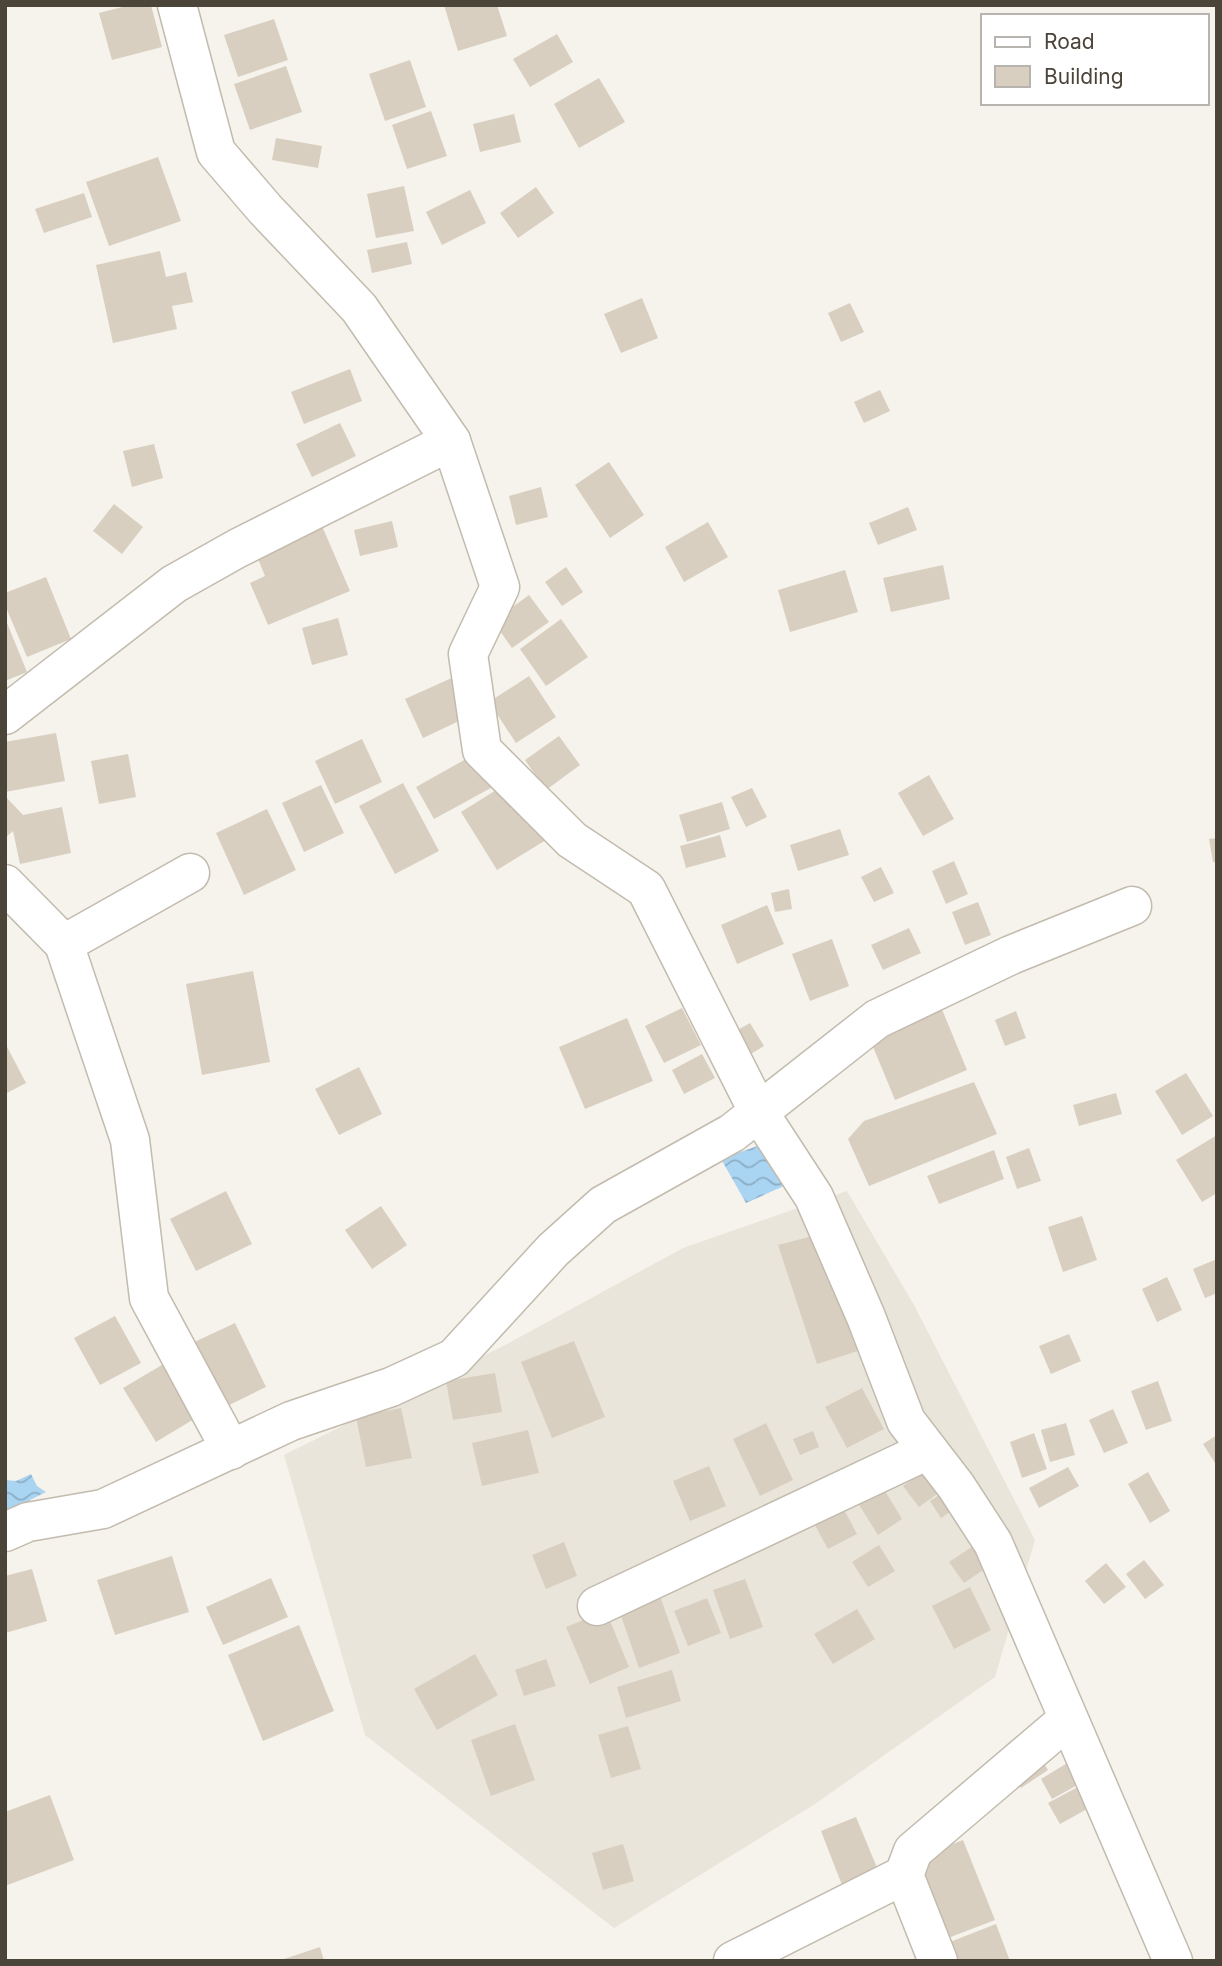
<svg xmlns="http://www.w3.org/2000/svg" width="1222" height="1966" viewBox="0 0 1222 1966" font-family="Inter,sans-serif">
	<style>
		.residential { fill: #eae5da }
		.water { fill: url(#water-waves) }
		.building { fill: #d8cfc1 }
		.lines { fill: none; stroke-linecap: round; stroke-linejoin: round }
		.minor-casing { stroke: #c2bbae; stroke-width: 41 }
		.minor { stroke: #fff; stroke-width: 38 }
	</style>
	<defs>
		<pattern id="water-waves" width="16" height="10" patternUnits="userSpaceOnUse" patternTransform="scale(1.75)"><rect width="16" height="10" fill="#a9d4f2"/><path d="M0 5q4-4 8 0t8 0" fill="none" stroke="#8caec5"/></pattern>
	</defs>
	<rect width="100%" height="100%" fill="#f6f3ec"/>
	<!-- residential -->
	<polygon class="residential" points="847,1191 914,1305 1035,1540 995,1677 815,1804 614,1928 365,1735 284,1455 507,1344 683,1248"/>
	<!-- water -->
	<g class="water">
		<polygon points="763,1144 793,1182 746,1203 721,1159"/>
		<polygon points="31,1474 37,1486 46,1492 30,1500 31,1514 5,1520 5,1480 16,1481"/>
	</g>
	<!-- building -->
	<g class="building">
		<polygon points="130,5 151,5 162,47 112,60 99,13"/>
		<polygon points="444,5 497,5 507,36 458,51"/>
		<polygon points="274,19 288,60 238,77 224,35"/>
		<polygon points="557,34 573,62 530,87 513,59"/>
		<polygon points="410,60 426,107 385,121 369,74"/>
		<polygon points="286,66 302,112 250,130 234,84"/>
		<polygon points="599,78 625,122 579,148 554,104"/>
		<polygon points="431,111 447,156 407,169 392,125"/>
		<polygon points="514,114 521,142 480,152 473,124"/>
		<polygon points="276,138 322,146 318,168 272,160"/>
		<polygon points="158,157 181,221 109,246 86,182"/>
		<polygon points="404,186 414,231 376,238 367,194"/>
		<polygon points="536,187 554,213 518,238 500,213"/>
		<polygon points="470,190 486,223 442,245 426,212"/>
		<polygon points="84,193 92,217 44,233 35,209"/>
		<polygon points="407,242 412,264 372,273 367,250"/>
		<polygon points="160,251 166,277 186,272 193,302 172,306 177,329 113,343 96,265"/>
		<polygon points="642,298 658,338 621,353 604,314"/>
		<polygon points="850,303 864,332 841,342 828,313"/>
		<polygon points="350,369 362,401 304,424 291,392"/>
		<polygon points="880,390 890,411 864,423 854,402"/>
		<polygon points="340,423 356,456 312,477 296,444"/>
		<polygon points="154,444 163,478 132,487 123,451"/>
		<polygon points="609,462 644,515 610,538 575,485"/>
		<polygon points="541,487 548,517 516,525 509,496"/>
		<polygon points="114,504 143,527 122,554 93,531"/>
		<polygon points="908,507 917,530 878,545 869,523"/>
		<polygon points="392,521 398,547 360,556 354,530"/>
		<polygon points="708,522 728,557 684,582 665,547"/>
		<polygon points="322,526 350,591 268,625 250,583 265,576 256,554"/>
		<polygon points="943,565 950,599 891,612 883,578"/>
		<polygon points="566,567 583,592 562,606 545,582"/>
		<polygon points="845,570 858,612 790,632 778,590"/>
		<polygon points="46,577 71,639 27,657 5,605 5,593"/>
		<polygon points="529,595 549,622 512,648 493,621"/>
		<polygon points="5,618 27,672 5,681"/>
		<polygon points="338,618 348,655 312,665 302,628"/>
		<polygon points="561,619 588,657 546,686 520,649"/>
		<polygon points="456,676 474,714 423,738 405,699"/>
		<polygon points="529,676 556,717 516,743 489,702"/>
		<polygon points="56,733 65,781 5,792 5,742"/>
		<polygon points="559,736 580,765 546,790 525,760"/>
		<polygon points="362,739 382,782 335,804 315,761"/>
		<polygon points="482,750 500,783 434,819 416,787"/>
		<polygon points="128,754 136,797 99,804 91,761"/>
		<polygon points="929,775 954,819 923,836 898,793"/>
		<polygon points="509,782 546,840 497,870 461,812"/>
		<polygon points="403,783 439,851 395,874 359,806"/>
		<polygon points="321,785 344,833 304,852 282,803"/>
		<polygon points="752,788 767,817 746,827 731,797"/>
		<polygon points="5,796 23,815 62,807 71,853 20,864 13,831 5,838"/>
		<polygon points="722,802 730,829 687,842 679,815"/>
		<polygon points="267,809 296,870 244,895 216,833"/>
		<polygon points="840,829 849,855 798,871 790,845"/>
		<polygon points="720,835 726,857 686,868 680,846"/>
		<polygon points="1217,838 1217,862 1213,862 1209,839"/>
		<polygon points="954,861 968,894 946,904 932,871"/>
		<polygon points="881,867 894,893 874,902 861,877"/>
		<polygon points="789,889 792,909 775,912 771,893"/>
		<polygon points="978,902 991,935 965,945 952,912"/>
		<polygon points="767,905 784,944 737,964 721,925"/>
		<polygon points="909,928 921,953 883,970 871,945"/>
		<polygon points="832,939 849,986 810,1001 792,954"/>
		<polygon points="253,971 270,1062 202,1075 186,984"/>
		<polygon points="941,1007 967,1070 895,1100 869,1037"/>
		<polygon points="682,1008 701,1045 664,1063 645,1026"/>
		<polygon points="1016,1011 1026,1038 1005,1046 995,1020"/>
		<polygon points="627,1018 653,1081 585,1109 559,1047"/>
		<polygon points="750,1023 764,1046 741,1060 727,1036"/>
		<polygon points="5,1043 26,1083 5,1094"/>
		<polygon points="702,1054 715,1078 684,1094 672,1070"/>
		<polygon points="359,1067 382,1114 339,1135 315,1089"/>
		<polygon points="1186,1073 1213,1116 1182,1135 1155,1091"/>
		<polygon points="974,1082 997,1134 869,1186 848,1139 864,1121"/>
		<polygon points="1116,1093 1122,1114 1079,1126 1073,1105"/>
		<polygon points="1217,1135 1217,1193 1202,1202 1176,1160"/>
		<polygon points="1029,1148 1041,1181 1017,1189 1006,1157"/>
		<polygon points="994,1150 1004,1179 939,1204 927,1176"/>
		<polygon points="226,1191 252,1244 196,1271 170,1219"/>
		<polygon points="381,1206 407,1245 372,1269 345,1230"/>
		<polygon points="1082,1216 1097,1260 1063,1272 1048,1227"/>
		<polygon points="820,1234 858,1351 817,1364 778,1245"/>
		<polygon points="1217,1259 1217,1293 1205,1298 1193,1269"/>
		<polygon points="1167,1277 1182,1310 1157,1322 1142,1289"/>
		<polygon points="115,1316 141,1363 100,1385 74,1338"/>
		<polygon points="235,1323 266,1387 219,1410 188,1345"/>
		<polygon points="1069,1334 1081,1361 1051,1374 1039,1346"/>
		<polygon points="574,1341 605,1417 552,1438 521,1362"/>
		<polygon points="172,1359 204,1413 156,1442 123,1388"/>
		<polygon points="495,1373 502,1412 453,1420 446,1381"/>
		<polygon points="1158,1381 1172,1421 1146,1430 1131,1391"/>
		<polygon points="862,1388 884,1429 847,1448 825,1407"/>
		<polygon points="401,1408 412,1458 366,1467 356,1417"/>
		<polygon points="1113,1409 1128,1443 1104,1453 1089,1420"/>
		<polygon points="766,1423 793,1480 760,1496 733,1439"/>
		<polygon points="1066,1423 1075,1455 1050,1462 1041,1430"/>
		<polygon points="528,1430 539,1473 482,1486 472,1443"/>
		<polygon points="813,1431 819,1447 800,1455 793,1439"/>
		<polygon points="1034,1433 1047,1469 1022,1478 1010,1442"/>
		<polygon points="1217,1435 1217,1466 1203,1444"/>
		<polygon points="709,1466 726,1506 690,1521 673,1481"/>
		<polygon points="1068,1467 1079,1486 1039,1508 1029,1488"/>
		<polygon points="1148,1472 1170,1511 1150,1523 1128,1484"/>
		<polygon points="921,1473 937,1494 919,1507 903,1486"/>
		<polygon points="876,1476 902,1519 878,1535 851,1492"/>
		<polygon points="948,1489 959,1506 941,1518 930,1501"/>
		<polygon points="840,1502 857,1534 828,1549 811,1518"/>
		<polygon points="981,1541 995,1562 964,1583 949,1562"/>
		<polygon points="564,1542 577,1576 546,1589 532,1555"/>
		<polygon points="879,1545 895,1571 868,1587 852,1562"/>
		<polygon points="172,1556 189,1612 115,1635 97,1580"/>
		<polygon points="1144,1560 1164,1585 1145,1599 1126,1574"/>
		<polygon points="1106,1563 1126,1587 1104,1604 1085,1581"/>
		<polygon points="32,1569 47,1621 5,1633 5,1576"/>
		<polygon points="271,1578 288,1617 223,1645 206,1607"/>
		<polygon points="745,1579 763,1627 730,1639 713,1590"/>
		<polygon points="970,1587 991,1630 954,1649 932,1606"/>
		<polygon points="660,1596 680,1653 639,1668 619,1610"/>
		<polygon points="707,1598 721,1633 688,1646 674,1611"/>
		<polygon points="857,1609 875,1639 833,1664 814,1634"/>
		<polygon points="606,1611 629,1667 590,1684 566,1627"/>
		<polygon points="299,1625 334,1711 263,1741 228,1655"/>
		<polygon points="475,1654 498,1695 437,1730 414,1689"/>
		<polygon points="546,1659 556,1686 524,1696 515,1670"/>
		<polygon points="672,1670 681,1701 626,1718 617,1687"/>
		<polygon points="515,1724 535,1780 491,1796 471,1740"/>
		<polygon points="628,1726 641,1769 611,1778 598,1735"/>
		<polygon points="1039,1756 1048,1770 1021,1788 1012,1774"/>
		<polygon points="1069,1762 1081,1783 1052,1799 1041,1779"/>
		<polygon points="1078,1787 1089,1808 1060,1824 1048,1803"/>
		<polygon points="50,1795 74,1860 5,1886 5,1812"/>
		<polygon points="856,1817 878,1870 842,1885 821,1831"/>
		<polygon points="963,1840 995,1920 948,1938 917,1858"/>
		<polygon points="623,1844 634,1881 603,1890 592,1853"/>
		<polygon points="996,1924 1010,1961 957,1961 950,1942"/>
		<polygon points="320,1947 324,1961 281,1961 281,1960"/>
	</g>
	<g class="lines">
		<defs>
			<g id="minor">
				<polyline points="177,5 216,152 265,209 359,308 451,441 500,587 468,654 482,750 572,840 646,889 758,1111 814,1197 866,1317 906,1421 956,1486 993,1543 1173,1961"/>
				<polyline points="5,715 174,584 238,548 451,441"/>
				<polyline points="5,884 64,944 130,1140 149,1298 231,1450"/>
				<polyline points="64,944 190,873"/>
				<polyline points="5,1532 28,1522 103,1509 291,1421 391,1387 454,1358 553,1250 603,1205 732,1133 877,1019 1011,955 1132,906"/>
				<polyline points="597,1606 928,1450"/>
				<polyline points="904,1875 938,1961"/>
				<polyline points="733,1961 904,1875 913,1851 1067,1720"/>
			</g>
		</defs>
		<!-- minor casing -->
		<use href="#minor" class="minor-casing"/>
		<!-- minor -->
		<use href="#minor" class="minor"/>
	</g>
	<!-- border -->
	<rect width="1222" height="1966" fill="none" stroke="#4b4439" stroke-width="14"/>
	<!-- legend -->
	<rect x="981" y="14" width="228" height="91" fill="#ffffff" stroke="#b7b4b0" stroke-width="2"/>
	<rect x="995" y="37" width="35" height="10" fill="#ffffff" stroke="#b7b4b0" stroke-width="2"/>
	<text x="1044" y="49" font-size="21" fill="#4b4439">Road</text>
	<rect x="995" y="66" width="35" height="21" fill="#d8cfc1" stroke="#b7b4b0" stroke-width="2"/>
	<text x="1044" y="84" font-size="21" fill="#4b4439">Building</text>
</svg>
